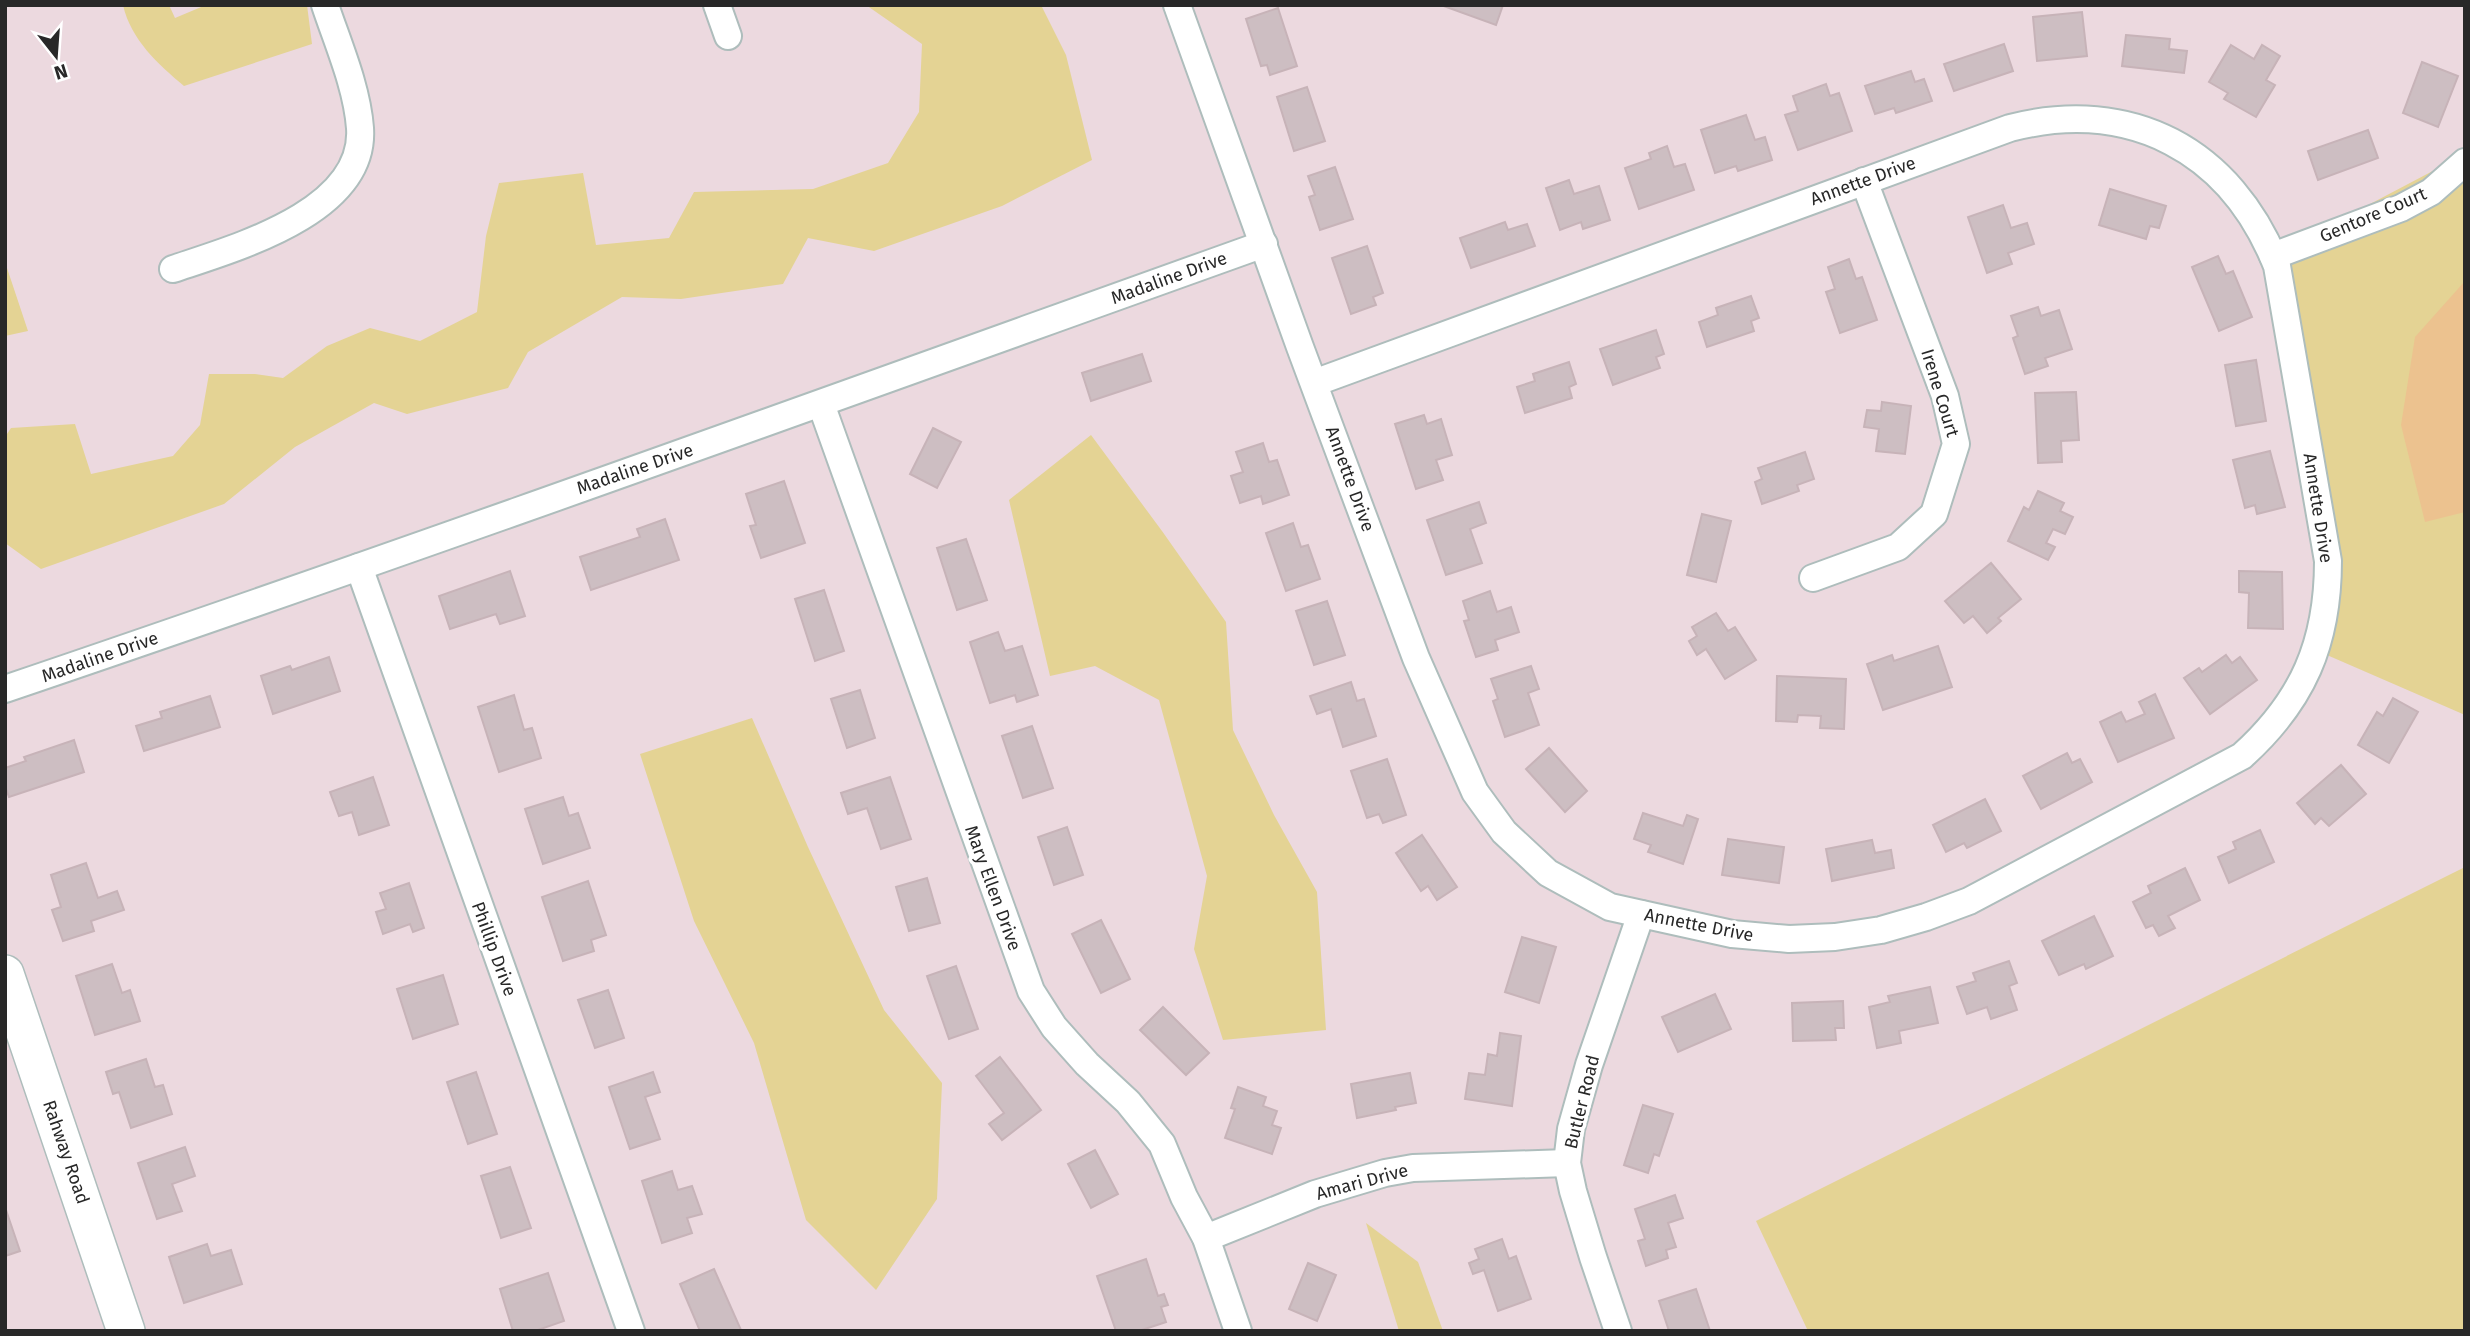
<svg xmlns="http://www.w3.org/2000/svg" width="2470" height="1336" viewBox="0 0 2470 1336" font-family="'Fira Sans',sans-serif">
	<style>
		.green { fill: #e4d394 }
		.pitch { fill: #ecc28f }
		.building { fill: #cdbec2; stroke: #c7b3b8; stroke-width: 2 }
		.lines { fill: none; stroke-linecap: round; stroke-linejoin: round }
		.street-casing { stroke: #aebdbc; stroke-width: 30 }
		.secondary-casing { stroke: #aebdbc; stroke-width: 40 }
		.street { stroke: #fff; stroke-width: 26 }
		.secondary { stroke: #fff; stroke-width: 37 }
		.labels { text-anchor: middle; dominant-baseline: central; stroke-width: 7; stroke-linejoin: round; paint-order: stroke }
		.street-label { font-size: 18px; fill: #282828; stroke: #fff }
	</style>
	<rect width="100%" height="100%" fill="#ecd9df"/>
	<!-- green -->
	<g class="green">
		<path d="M123 5H169L175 18 206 5H307L312 44 184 86C158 64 131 40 123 5Z"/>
		<polygon points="866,5 1041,5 1066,55 1092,160 1002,206 874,251 808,238 783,284 681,299 622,297 528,352 508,388 407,414 374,403 295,447 224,504 41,569 5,543 5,437 11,428 75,424 91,474 173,456 200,425 209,374 255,374 283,378 327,346 370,328 420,341 477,312 486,236 499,183 583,173 596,245 669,238 694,192 813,189 888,163 919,112 922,44"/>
		<polygon points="2465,154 2465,715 2320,652 2335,539 2279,252"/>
		<polygon points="5,262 28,331 5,336"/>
		<polygon points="1091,435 1162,531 1226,622 1233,730 1274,815 1317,892 1326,1030 1223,1040 1194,949 1207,876 1159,700 1095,666 1050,676 1009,500"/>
		<polygon points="752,718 808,847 884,1010 942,1083 937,1199 876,1290 806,1220 754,1043 694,921 640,754"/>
		<polygon points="2465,867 2465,1331 1808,1331 1756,1221"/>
		<polygon points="1366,1223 1418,1262 1443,1331 1399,1331"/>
	</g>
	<!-- pitch -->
	<polygon class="pitch" points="2465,281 2465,512 2425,522 2401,425 2415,337"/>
	<!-- building -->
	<g class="building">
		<polygon points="1441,5 1503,5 1496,25"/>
		<polygon points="1278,8 1297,66 1270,75 1267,65 1261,66 1246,19"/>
		<polygon points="2082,12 2087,56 2037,61 2033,17"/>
		<polygon points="2126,35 2170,39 2169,49 2187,51 2184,73 2122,66"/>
		<polygon points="2004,44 2013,71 1954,91 1944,64"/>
		<polygon points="2231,45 2254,59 2262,45 2280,56 2266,80 2275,85 2256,117 2224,99 2228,93 2209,82"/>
		<polygon points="2422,62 2458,76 2438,127 2403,113"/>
		<polygon points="1911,71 1915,82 1924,79 1932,101 1896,113 1894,108 1875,114 1865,86"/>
		<polygon points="1826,84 1830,96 1839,93 1852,131 1798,150 1785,115 1798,111 1793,96"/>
		<polygon points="1307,87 1325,141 1294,151 1277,97"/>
		<polygon points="1746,115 1755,140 1765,137 1772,160 1738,171 1736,166 1715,173 1701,130"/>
		<polygon points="2368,130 2378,158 2318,180 2308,151"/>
		<polygon points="1667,146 1674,167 1685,164 1694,190 1639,209 1625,168 1651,159 1649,153"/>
		<polygon points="1335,167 1353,219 1320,230 1309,197 1315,195 1308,176"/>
		<polygon points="1569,180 1574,194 1599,186 1610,220 1583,229 1581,222 1560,230 1546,188"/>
		<polygon points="2110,189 2166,206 2159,228 2150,226 2146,239 2099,225"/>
		<polygon points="2003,205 2011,228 2027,223 2034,244 2008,253 2012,264 1987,273 1968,217"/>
		<polygon points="1505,222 1508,230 1527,224 1535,246 1471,268 1460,238"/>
		<polygon points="1367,246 1383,293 1373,297 1376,305 1351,314 1332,258"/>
		<polygon points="2218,256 2226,274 2233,271 2252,317 2219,331 2192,267"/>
		<polygon points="1849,259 1856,279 1862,277 1877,320 1840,333 1826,292 1835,289 1828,267"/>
		<polygon points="1751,296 1759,318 1751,321 1754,331 1707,347 1699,322 1718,315 1716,308"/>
		<polygon points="2038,307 2041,316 2059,310 2072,349 2045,358 2048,366 2025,374 2013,338 2018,336 2011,316"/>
		<polygon points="1656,330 1664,354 1656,357 1660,368 1613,385 1600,349"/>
		<polygon points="1142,354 1151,381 1091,401 1082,373"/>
		<polygon points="2256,360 2266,421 2236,426 2225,365"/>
		<polygon points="1569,362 1576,384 1569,387 1572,398 1525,413 1517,387 1535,381 1533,374"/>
		<polygon points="2076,392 2079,440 2061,441 2062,462 2038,463 2035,393"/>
		<polygon points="1882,402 1911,406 1905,454 1876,451 1879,429 1864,427 1867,410 1881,411"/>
		<polygon points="1424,415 1427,424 1441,419 1452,455 1436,460 1443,480 1416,489 1395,424"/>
		<polygon points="933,428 961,442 937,488 910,474"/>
		<polygon points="1263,443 1269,462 1277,460 1289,495 1263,504 1261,496 1240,503 1231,476 1243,472 1236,452"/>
		<polygon points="2270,451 2285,507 2257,514 2255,505 2245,508 2233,460"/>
		<polygon points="1805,452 1814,479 1797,485 1799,491 1762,504 1755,482 1762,479 1758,468"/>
		<polygon points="784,481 805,543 761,558 750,526 756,525 746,494"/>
		<polygon points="2038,491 2064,503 2060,511 2073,517 2065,534 2053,529 2046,543 2055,547 2048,560 2008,541 2024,507 2029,510"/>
		<polygon points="1479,502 1486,523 1470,529 1482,563 1446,575 1427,520"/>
		<polygon points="1702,514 1731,521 1716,582 1687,575"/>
		<polygon points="665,519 679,560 591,590 580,557 640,537 637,529"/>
		<polygon points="1293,523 1301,547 1308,545 1320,579 1286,591 1266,533"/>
		<polygon points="966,539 987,600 957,610 937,548"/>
		<polygon points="1991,563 2021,599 1998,618 2001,621 1987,633 1973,616 1964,623 1945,601"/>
		<polygon points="510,571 525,616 500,624 496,614 450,629 439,596"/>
		<polygon points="2239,571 2282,572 2283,629 2248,628 2249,593 2239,592"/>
		<polygon points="824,590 844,651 815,661 795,599"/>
		<polygon points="1490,591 1497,612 1511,607 1519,632 1495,640 1498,650 1476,657 1464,621 1469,620 1463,601"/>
		<polygon points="1327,601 1345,655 1314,665 1296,611"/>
		<polygon points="1716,613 1728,631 1735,627 1756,660 1725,679 1706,649 1697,655 1689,641 1697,636 1692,627"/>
		<polygon points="998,632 1005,651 1022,646 1038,695 1017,702 1015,695 990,703 970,642"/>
		<polygon points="1938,646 1952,687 1883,710 1867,664 1892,655 1894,661"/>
		<polygon points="2226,655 2232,663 2240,657 2257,680 2210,714 2184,678 2199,668 2202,672"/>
		<polygon points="329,657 340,691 273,714 261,676 290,666 292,670"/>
		<polygon points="1531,666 1539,689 1528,693 1539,725 1505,737 1493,701 1498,699 1491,679"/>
		<polygon points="1777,676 1846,679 1844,729 1820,728 1821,716 1798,715 1797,722 1776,721"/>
		<polygon points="1351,682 1357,701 1364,699 1376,736 1343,747 1331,709 1317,714 1310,696"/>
		<polygon points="860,690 875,738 847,748 831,699"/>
		<polygon points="2155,694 2174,738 2118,762 2100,722 2121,712 2126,722 2145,714 2139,702"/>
		<polygon points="514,695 524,730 532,728 541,758 499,772 478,707"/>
		<polygon points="210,696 220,727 144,751 136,726 162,718 160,712"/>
		<polygon points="2393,698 2418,712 2389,763 2358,745 2377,712 2383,716"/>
		<polygon points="1032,726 1053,788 1023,798 1002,736"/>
		<polygon points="74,740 84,772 9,797 5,786 5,768 26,761 24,757"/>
		<polygon points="1549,748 1587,791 1565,812 1526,769"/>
		<polygon points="2067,753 2072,763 2080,759 2092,782 2041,809 2023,776"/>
		<polygon points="1387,759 1406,815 1383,823 1379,814 1367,818 1351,771"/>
		<polygon points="2341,765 2366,794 2329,826 2321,818 2315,824 2297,803"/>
		<polygon points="373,777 389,825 359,835 352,812 339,816 330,792"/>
		<polygon points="890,777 911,839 881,849 867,808 848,814 841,793"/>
		<polygon points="563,797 569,816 578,813 590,848 543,864 525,809"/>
		<polygon points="1985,799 2001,831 1967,848 1964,843 1946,852 1933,825"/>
		<polygon points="1643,813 1683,826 1687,815 1698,819 1683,864 1648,852 1651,845 1634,839"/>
		<polygon points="1067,827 1083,875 1054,885 1038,837"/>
		<polygon points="2260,830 2274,862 2229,883 2218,857 2236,849 2233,842"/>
		<polygon points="1422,835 1457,887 1437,900 1428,886 1421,891 1396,853"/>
		<polygon points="1728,839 1784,847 1779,883 1722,875"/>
		<polygon points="1872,840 1875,853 1891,850 1894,868 1832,881 1826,849"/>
		<polygon points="86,863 98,898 117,891 124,910 91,921 94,931 63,941 52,910 61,907 51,875"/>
		<polygon points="2185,868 2200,900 2168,916 2175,928 2159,936 2153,925 2146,928 2133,902 2151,893 2148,886"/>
		<polygon points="927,878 940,923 909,931 896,887"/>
		<polygon points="588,881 606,935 591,940 594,951 563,961 542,897"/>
		<polygon points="409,883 424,928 413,932 410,924 383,934 376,912 386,909 380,893"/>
		<polygon points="2094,916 2113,956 2086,969 2084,964 2059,975 2042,941"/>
		<polygon points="1101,920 1130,979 1101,993 1072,934"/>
		<polygon points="1522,937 1556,947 1539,1003 1505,992"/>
		<polygon points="2009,961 2017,983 2009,986 2017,1010 1991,1019 1987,1007 1967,1014 1957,987 1976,981 1973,973"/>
		<polygon points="112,964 122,993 130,990 140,1021 95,1035 76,976"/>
		<polygon points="956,966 978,1029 949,1039 927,976"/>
		<polygon points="443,975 458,1024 413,1039 397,989"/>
		<polygon points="1930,987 1938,1023 1899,1031 1901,1043 1877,1048 1869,1007 1890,1002 1888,996"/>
		<polygon points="608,990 624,1038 595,1048 578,1000"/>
		<polygon points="1715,994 1731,1029 1678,1052 1662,1017"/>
		<polygon points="1843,1001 1844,1028 1835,1028 1836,1040 1793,1041 1792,1003"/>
		<polygon points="1163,1007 1209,1053 1186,1075 1140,1030"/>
		<polygon points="1500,1033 1521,1036 1512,1106 1465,1099 1469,1073 1485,1075 1488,1054 1497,1056"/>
		<polygon points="1000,1057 1041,1110 1002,1140 989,1124 1004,1113 976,1076"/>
		<polygon points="146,1059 155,1087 163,1085 172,1114 131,1128 119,1092 113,1094 106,1072"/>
		<polygon points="476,1072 497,1134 468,1144 447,1082"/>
		<polygon points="653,1072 660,1092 645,1097 660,1139 630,1149 609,1087"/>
		<polygon points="1410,1073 1416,1103 1395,1107 1396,1110 1357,1118 1351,1084"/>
		<polygon points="1238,1087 1266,1097 1263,1106 1277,1111 1272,1125 1281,1128 1272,1154 1225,1138 1235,1109 1231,1108"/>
		<polygon points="1643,1105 1673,1114 1659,1156 1654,1154 1648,1173 1624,1165"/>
		<polygon points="185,1147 195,1176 172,1184 182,1211 157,1219 138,1163"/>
		<polygon points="1095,1150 1118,1194 1091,1208 1068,1164"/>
		<polygon points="510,1167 531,1228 501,1238 481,1176"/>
		<polygon points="672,1171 678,1190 692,1186 702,1214 687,1218 692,1233 662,1243 642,1181"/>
		<polygon points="1675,1195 1683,1218 1668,1223 1676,1247 1666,1250 1668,1258 1646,1266 1638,1241 1645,1239 1635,1209"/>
		<polygon points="5,1207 20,1251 5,1256"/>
		<polygon points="1502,1239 1509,1259 1516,1256 1531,1299 1498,1311 1484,1270 1473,1274 1469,1263 1479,1259 1475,1249"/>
		<polygon points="207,1244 211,1256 231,1250 242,1284 184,1303 169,1257"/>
		<polygon points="1146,1259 1158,1296 1164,1294 1168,1305 1161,1307 1166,1322 1139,1331 1116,1331 1097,1276"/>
		<polygon points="1308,1263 1336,1275 1317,1321 1289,1309"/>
		<polygon points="714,1269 741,1330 739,1331 700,1331 680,1284"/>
		<polygon points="548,1273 564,1321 535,1331 513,1331 500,1289"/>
		<polygon points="1696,1289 1710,1331 1669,1331 1659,1301"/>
	</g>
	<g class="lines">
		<defs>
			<g id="street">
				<polyline points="717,5 728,36"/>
				<path d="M1177 5 1300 347 1416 658 1475 792 1504 832 1548 873 1610 907 1732 934 1789 939 1835 937 1881 930 1926 917 1969 901 2242 756C2303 701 2328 643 2328 561L2277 266C2231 150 2131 97 2010 128L1314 383"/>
				<polyline points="2273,256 2401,208 2431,192 2465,162"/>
				<path d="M173 269C235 248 366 212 360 128 357 87 338 44 325 5"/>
				<polyline points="821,404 1031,991 1054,1027 1087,1064 1128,1102 1162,1144 1184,1197 1206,1238 1238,1331"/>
				<polyline points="359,567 631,1331"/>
				<polyline points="1813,578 1898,547 1934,514 1956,444 1945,396 1864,181"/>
				<path d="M5 689C427 546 845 394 1264 244"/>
				<polyline points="1206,1238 1315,1194 1385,1173 1413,1168 1567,1163"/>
				<polyline points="1618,1331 1593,1257 1573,1191 1567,1163 1571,1129 1589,1065 1641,914"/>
			</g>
			<polyline id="secondary" points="5,974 126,1331"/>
		</defs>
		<!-- street casing -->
		<use href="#street" class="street-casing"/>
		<!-- secondary casing -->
		<use href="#secondary" class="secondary-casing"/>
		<!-- street -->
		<use href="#street" class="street"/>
		<!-- secondary -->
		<use href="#secondary" class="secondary"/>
	</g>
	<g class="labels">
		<!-- street labels -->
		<g class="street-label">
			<text transform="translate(1863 181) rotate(-20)">Annette Drive</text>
			<text transform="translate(2373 215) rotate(-23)">Gentore Court</text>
			<text transform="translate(1169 278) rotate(-20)">Madaline Drive</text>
			<text transform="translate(1940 393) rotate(73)">Irene Court</text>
			<text transform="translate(635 469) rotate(-19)">Madaline Drive</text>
			<text transform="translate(1350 479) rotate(70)">Annette Drive</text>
			<text transform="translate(2318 508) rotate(81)">Annette Drive</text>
			<text transform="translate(100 657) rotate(-19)">Madaline Drive</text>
			<text transform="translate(993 888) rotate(70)">Mary Ellen Drive</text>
			<text transform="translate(1699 925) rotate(11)">Annette Drive</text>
			<text transform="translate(494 949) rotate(70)">Phillip Drive</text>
			<text transform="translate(1582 1102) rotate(-76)">Butler Road</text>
			<text transform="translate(66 1152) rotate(71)">Rahway Road</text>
			<text transform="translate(1362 1182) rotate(-15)">Amari Drive</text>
		</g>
	</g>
	<!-- border -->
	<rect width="2470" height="1336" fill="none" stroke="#282828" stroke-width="14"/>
	<!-- north arrow -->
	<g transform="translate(56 56) rotate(163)" stroke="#ffffff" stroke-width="5" paint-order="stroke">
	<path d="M0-5L12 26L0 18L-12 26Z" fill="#282828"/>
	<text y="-10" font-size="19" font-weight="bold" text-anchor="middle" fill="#282828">N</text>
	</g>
</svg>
